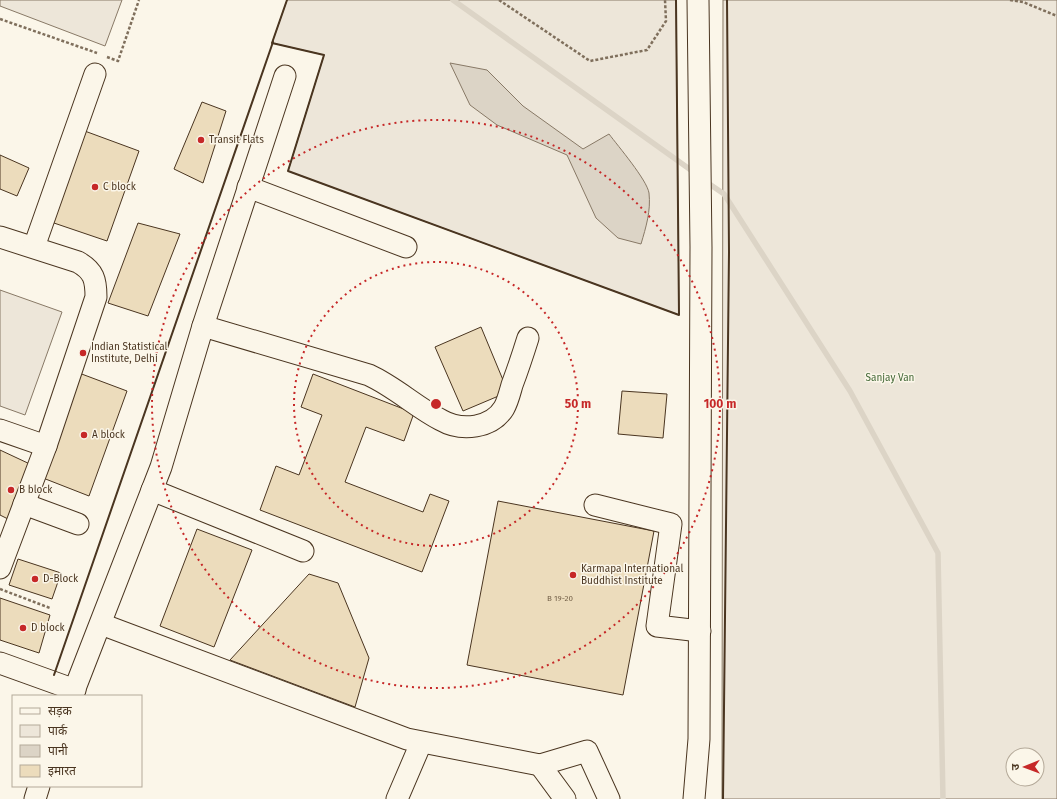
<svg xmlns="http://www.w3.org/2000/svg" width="1057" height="799" viewBox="0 0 1057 799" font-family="'Fira Sans','Noto Sans Devanagari',sans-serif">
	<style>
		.green { fill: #ede6d9; stroke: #887966; fill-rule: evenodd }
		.water { fill: #dcd4c6; stroke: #887966 }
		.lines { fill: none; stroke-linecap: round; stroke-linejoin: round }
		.stream { stroke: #dcd4c6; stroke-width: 5.5 }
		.building { fill: #ecdcbc; stroke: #4a3520 }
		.minor-casing { stroke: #4a3520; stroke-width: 23 }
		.path { stroke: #7f6f5c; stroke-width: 2.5; stroke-dasharray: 3 2; stroke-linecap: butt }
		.minor { stroke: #fbf6e9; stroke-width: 21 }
		.wall { stroke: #4a3520; stroke-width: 2 }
		.ring { fill: none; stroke: #c62828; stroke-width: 2; stroke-dasharray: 2 4 }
		.poi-dot { fill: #c62828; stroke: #fbf6e9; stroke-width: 1.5 }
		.labels { text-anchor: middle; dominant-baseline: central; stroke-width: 3; stroke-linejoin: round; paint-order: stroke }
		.number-label { font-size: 8px; fill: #725f47 }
		.poi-label { font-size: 10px; fill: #4a3520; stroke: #fbf6e9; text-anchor: start }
		.park-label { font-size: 10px; fill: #436837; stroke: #fbf6e9 }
		.centre { fill: #c62828; stroke: #fbf6e9; stroke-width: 2 }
		.ring-label { font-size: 12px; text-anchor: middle; font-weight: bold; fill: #c62828; stroke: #fbf6e9; stroke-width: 3; stroke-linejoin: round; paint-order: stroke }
	</style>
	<rect width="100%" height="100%" fill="#fbf6e9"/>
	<!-- green -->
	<g class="green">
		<polygon points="0,0 122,0 105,46 0,6"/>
		<polygon points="287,0 676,0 679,315 288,171 324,55 272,43"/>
		<path d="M723 0H1057V799H722ZM1013 755H1037V779H1013Z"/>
		<polygon points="0,290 62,312 25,415 0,406"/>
	</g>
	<!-- water -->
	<path class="water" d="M450 63 487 70 523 106 583 149 609 134C618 146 647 180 649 193 651 211 646 227 641 244L618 238 596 218 567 155 497 125 470 105Z"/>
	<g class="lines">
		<!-- stream -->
		<g class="stream">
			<polyline points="453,0 695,173"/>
			<polyline points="705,181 724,194 850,391 938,553 943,799"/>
		</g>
	</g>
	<!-- building -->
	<g class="building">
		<polygon points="202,102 226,111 203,183 174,169"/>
		<polygon points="82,130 139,151 107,241 51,222"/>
		<polygon points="0,155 29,168 17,196 0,189"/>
		<polygon points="138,223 180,234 148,316 108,303"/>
		<polygon points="481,327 508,392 463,411 435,347"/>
		<polygon points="79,373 127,391 89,496 43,478"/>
		<polygon points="313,374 414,413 404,441 366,427 345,482 423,512 430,494 449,501 422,572 260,510 276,466 299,475 322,415 301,407"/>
		<polygon points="622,391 667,394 663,438 618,434"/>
		<polygon points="0,450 32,465 12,521 0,515"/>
		<polygon points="498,501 654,531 623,695 467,665"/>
		<polygon points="197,529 252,550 214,647 160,626"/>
		<polygon points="18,559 61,573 52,599 9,585"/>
		<polygon points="309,574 338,583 369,658 355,707 230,660"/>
		<polygon points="0,598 50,615 39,653 0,640"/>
	</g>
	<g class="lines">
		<defs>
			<g id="minor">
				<polyline points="248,187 406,247"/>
				<path d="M0 237 78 262C94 271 96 280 96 297L46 446 0 568"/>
				<polyline points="34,247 95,74"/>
				<path d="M203 326 369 375C395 387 416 407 441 420 462 432 492 428 504 408 508 401 510 392 512 385 518 369 523 354 528 338"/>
				<polyline points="0,430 46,446"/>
				<polyline points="152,490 303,551"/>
				<polyline points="24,504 78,524"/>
				<polyline points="595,505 671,524 657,626 700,631"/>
				<polyline points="101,624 407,739 540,765"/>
				<polyline points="0,663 75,690"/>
				<polyline points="72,696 161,467 203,326 285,76"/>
				<polyline points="35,799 39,786"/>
				<polyline points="397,799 421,743"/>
				<polyline points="565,799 540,765 587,751 609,799"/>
				<polyline points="694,799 699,739 701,247 698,0"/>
			</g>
		</defs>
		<!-- minor casing -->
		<use href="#minor" class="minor-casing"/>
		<!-- path -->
		<g class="path">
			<polyline points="499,0 590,61 647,50 666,21 665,0"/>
			<polyline points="1010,0 1023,2 1057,16"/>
			<polyline points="0,19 97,53"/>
			<polyline points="107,57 118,61 139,0"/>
			<polyline points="0,589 50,608"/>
		</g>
		<!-- minor -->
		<use href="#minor" class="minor"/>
		<!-- wall -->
		<g class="wall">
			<polyline points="287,0 272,43 324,55 288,171 679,315 676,0"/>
			<polyline points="54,675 273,42"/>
			<polyline points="723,799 729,252 727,0"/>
		</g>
	</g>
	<!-- distance rings -->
	<g class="ring">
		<circle cx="436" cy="404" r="142"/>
		<circle cx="436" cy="404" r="284"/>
	</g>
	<!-- markers -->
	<g class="poi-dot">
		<circle cx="201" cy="140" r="4"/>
		<circle cx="95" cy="187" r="4"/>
		<circle cx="83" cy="353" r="4"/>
		<circle cx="84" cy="435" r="4"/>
		<circle cx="11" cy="490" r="4"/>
		<circle cx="573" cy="575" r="4"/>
		<circle cx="35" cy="579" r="4"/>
		<circle cx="23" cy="628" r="4"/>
	</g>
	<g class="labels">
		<!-- number labels -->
		<g class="number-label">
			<text x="560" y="598">B 19-20</text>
		</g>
		<!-- poi labels -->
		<g class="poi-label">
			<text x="209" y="140">Transit Flats</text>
			<text x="103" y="187">C block</text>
			<text x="91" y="347">Indian Statistical<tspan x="91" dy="12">Institute, Delhi</tspan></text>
			<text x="92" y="435">A block</text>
			<text x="19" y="490">B block</text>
			<text x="581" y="569">Karmapa International<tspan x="581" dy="12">Buddhist Institute</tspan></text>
			<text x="43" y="579">D-Block</text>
			<text x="31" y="628">D block</text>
		</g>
		<!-- park labels -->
		<g class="park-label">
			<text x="890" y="378">Sanjay Van</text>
		</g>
	</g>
	<circle cx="436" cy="404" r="6" class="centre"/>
	<g class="ring-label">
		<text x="578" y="408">50 m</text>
		<text x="720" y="408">100 m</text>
	</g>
	<!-- legend -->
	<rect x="12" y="695" width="130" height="92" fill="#fbf6e9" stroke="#b4a999"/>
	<rect x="20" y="708" width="20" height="6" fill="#fbf6e9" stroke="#b4a999"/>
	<text x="48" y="715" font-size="12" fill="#4a3520">सड़क</text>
	<rect x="20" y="725" width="20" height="12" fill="#ede6d9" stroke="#b4a999"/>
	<text x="48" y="735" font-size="12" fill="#4a3520">पार्क</text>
	<rect x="20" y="745" width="20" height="12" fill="#dcd4c6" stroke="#b4a999"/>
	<text x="48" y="755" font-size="12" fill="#4a3520">पानी</text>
	<rect x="20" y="765" width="20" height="12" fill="#ecdcbc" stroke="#b4a999"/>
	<text x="48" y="775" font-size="12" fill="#4a3520">इमारत</text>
	<!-- north arrow -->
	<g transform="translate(1025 767) rotate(269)"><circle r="19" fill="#fbf6e9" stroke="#b4a999"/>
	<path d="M0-3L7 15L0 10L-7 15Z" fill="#c62828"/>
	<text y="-6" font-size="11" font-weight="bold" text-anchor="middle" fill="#4a3520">उ</text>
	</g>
</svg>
